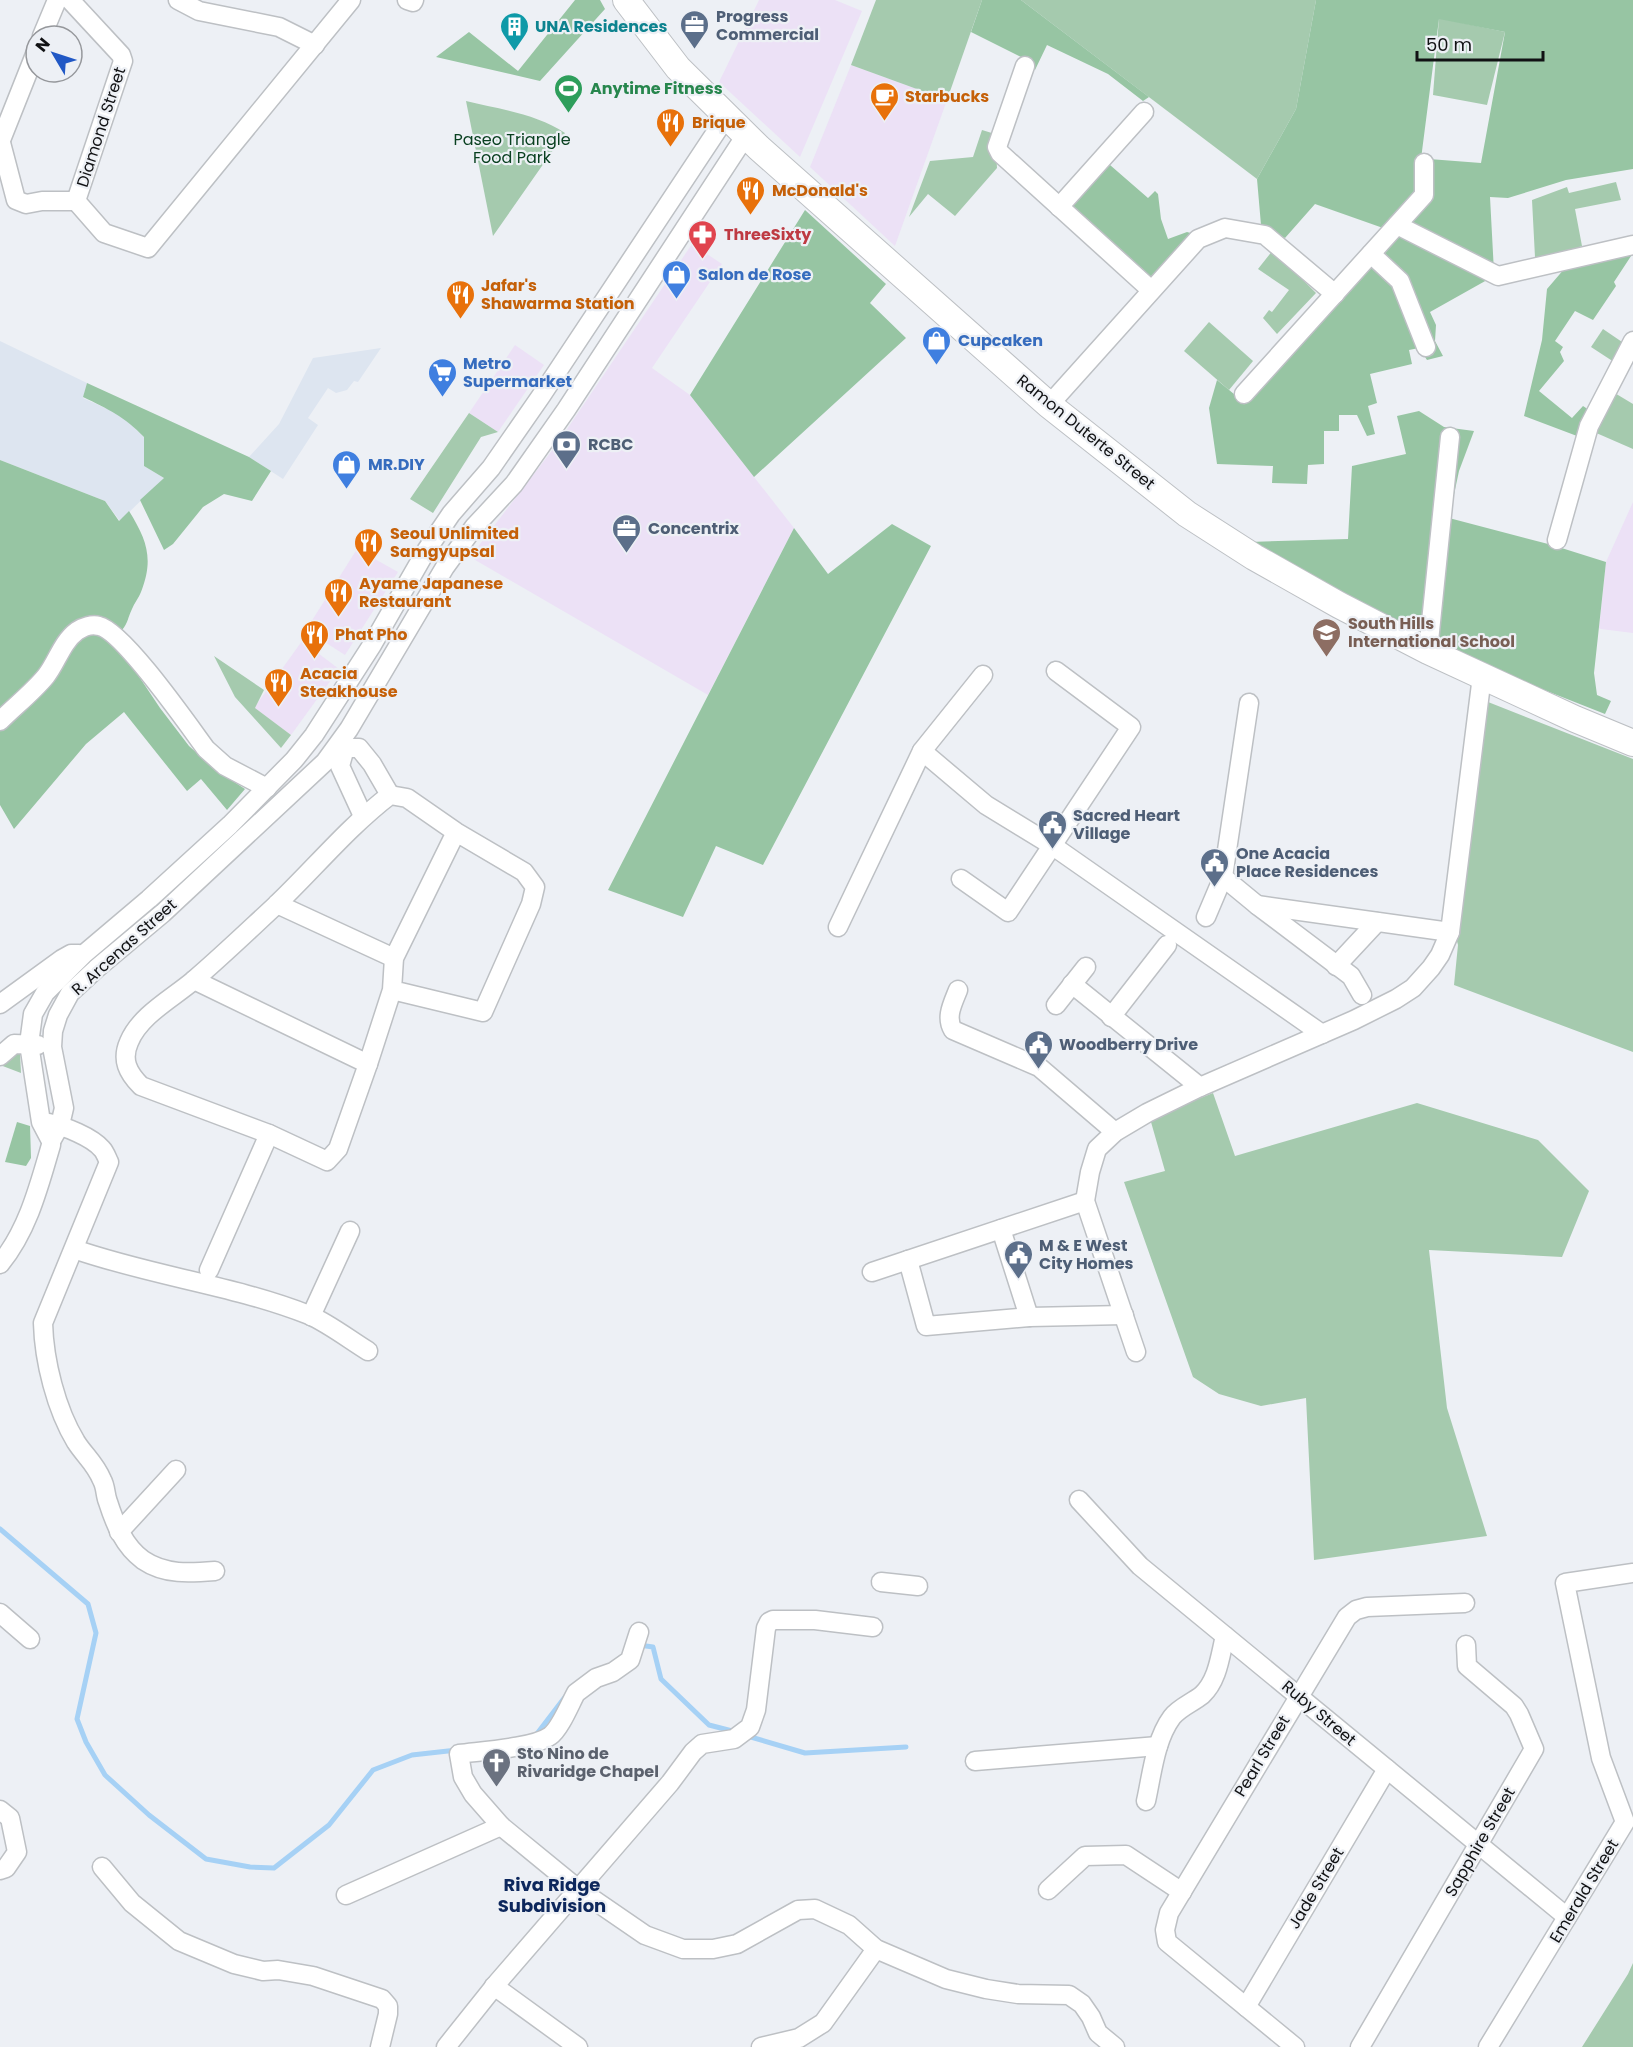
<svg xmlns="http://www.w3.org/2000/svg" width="1633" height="2047" viewBox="0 0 1633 2047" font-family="Poppins,sans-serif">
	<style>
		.commercial { fill: #ece1f6 }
		.built { fill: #dde5f0 }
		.green { fill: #a5caae }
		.forest { fill: #97c5a3 }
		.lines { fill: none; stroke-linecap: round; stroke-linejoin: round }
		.stream { stroke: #a6d1f5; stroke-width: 5 }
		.minor-casing { stroke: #bdc0c4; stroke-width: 21 }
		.secondary-casing { stroke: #bdc0c4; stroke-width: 28 }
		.minor { stroke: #fff; stroke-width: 18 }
		.secondary { stroke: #fff; stroke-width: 26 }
		.labels { text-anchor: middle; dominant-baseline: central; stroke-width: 4.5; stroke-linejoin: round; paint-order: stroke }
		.service-label { font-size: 16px; font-weight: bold; fill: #4e5e75; stroke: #edf0f5; text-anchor: start }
		.culture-label { font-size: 16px; font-weight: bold; fill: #0d838f; stroke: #edf0f5; text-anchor: start }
		.leisure-label { font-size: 16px; font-weight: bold; fill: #27864d; stroke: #edf0f5; text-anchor: start }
		.food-label { font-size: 16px; font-weight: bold; fill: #c56008; stroke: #edf0f5; text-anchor: start }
		.street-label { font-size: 16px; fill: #111214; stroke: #edf0f5 }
		.park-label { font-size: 16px; fill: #094020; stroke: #edf0f5 }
		.health-label { font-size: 16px; font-weight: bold; fill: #be3a42; stroke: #edf0f5; text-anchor: start }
		.shop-label { font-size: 16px; font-weight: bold; fill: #366cbe; stroke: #edf0f5; text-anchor: start }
		.education-label { font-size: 16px; font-weight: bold; fill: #785e54; stroke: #edf0f5; text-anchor: start }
		.worship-label { font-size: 16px; font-weight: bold; fill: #5b616d; stroke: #edf0f5; text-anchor: start }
		.neighbourhood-label { font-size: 18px; font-weight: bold; fill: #0d275c; stroke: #edf0f5 }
	</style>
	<rect width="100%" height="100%" fill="#edf0f5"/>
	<!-- commercial -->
	<g class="commercial">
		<polygon points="759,0 835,0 862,11 800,157 719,82"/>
		<polygon points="851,65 947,100 895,246 810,167"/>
		<polygon points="692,244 722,264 652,368 690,395 794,528 708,695 470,557 557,444"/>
		<polygon points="515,345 544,365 498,432 469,413"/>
		<polygon points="1633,502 1633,633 1601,629 1599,628 1606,562"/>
		<polygon points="357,549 398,572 345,655 306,630"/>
		<polygon points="302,641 339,669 291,735 254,708"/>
	</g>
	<!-- built -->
	<g class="built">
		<polygon points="0,341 87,383 83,398 112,411 128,421 144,437 144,466 164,478 120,521 105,501 0,460"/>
		<polygon points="381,348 358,382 354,381 347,390 336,393 328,388 308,418 318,425 283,479 249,457 279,424 313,358"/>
	</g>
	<!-- green -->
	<g class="green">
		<polygon points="876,0 982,0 947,100 851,65"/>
		<polygon points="1021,0 1316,0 1296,109 1257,179"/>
		<polygon points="1439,18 1505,32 1487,105 1433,95"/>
		<path d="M466 101C499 109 537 114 565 133L493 236Z"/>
		<polygon points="982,130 995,134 997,168 955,216 928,194 909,217 930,161 973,157"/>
		<polygon points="1616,182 1621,200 1575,209 1582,246 1539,263 1535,257 1532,200 1567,187 1569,193"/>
		<polygon points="1273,250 1316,293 1277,334 1263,318 1269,310 1272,312 1289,290 1258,269"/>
		<polygon points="1209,322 1253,361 1229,390 1184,351"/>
		<polygon points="1603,329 1625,344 1614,362 1591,347"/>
		<polygon points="1613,392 1633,404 1633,449 1594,432"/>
		<polygon points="469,413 498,432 481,437 433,513 410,499"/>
		<polygon points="214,656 264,690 255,708 291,735 281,748 235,697"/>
		<polygon points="1483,700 1633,759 1633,1052 1454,985 1458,945 1454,930"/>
		<polygon points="13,1054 20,1054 21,1073 0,1065"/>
		<polygon points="1213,1093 1235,1156 1417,1103 1538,1140 1589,1191 1562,1257 1429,1250 1447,1408 1487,1536 1314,1560 1306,1398 1261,1406 1219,1394 1193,1377 1124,1182 1165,1171 1151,1122 1160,1114"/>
		<polygon points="1633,1963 1633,2047 1582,2047 1628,1974"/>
	</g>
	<!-- forest -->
	<g class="forest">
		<polygon points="575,0 600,0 605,9 540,81 436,57 469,32 518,71"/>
		<polygon points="982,0 1021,0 1149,97 1143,101 1108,74 1047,45 1035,70 1025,59 971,32"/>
		<polygon points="1316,0 1633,0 1633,169 1566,180 1508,198 1490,197 1494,272 1407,228 1429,159 1481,163 1505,32 1439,19 1417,190 1383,228 1315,204 1285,238 1261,225 1257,179 1296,109"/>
		<polygon points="1110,165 1148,198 1155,191 1158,194 1161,219 1168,239 1187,232 1194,234 1151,281 1068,208"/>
		<polygon points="805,210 886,284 870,303 906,338 754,477 690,395"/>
		<polygon points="1403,231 1487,280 1430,312 1436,325 1435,341 1443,356 1427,360 1419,348 1409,350 1412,364 1370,374 1377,403 1368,406 1375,434 1367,436 1357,415 1339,415 1339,431 1324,431 1324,464 1308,465 1307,484 1272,483 1273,466 1217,464 1209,408 1217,380 1246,404"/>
		<polygon points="1633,253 1614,282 1616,286 1593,320 1575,311 1555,341 1563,347 1560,352 1564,361 1539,391 1572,418 1583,406 1589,410 1577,436 1524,416 1542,340 1547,289 1565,268"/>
		<path d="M87 383 249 457 271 471 252 501 224 494 203 507 173 544 164 550 140 500 164 478 144 466V437C125 417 108 409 83 397Z"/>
		<polygon points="1419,411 1444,427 1474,431 1459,471 1449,518 1552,545 1606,562 1594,673 1597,695 1611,701 1605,714 1501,673 1287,567 1249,542 1348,539 1352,466 1406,454 1397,416"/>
		<path d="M0 460 105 501 119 521 129 511C147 540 154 559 141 592 139 598 134 603 132 609 128 617 128 623 122 630H115L105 619 50 662 0 714Z"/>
		<polygon points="892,524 931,546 763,865 716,846 683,917 608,890 794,528 828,574"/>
		<polygon points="97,633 124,654 160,708 189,746 216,770 245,789 227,810 201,779 187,791 124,712 86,744 14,829 0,805 0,727 74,639"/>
		<polygon points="17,1122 30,1126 31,1158 26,1166 5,1162"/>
	</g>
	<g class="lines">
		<!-- stream -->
		<g class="stream">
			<polyline points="0,1529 88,1604 96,1633 77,1719 86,1742 105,1775 149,1815 206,1859 250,1867 274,1868 329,1825 373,1770 412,1755 457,1750"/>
			<polyline points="639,1645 653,1647 661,1679 709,1725 736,1732"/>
			<polyline points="536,1735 565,1697"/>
			<polyline points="744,1735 805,1753 906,1747"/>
		</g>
		<defs>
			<g id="minor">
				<polyline points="70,0 121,55 123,61 76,201"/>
				<polyline points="178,0 199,11 279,27 315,45"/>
				<polyline points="407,0 413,2 414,0"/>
				<polyline points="42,36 57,0"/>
				<polyline points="1025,66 997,147 1000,153 1151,290"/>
				<polyline points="0,139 16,200 26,204 42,201 76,201"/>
				<polyline points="1,140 36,52"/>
				<polyline points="76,201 104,233 148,248 351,0"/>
				<polyline points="1059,207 1144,112"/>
				<polyline points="1397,225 1498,276 1633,245"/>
				<polyline points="1371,254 1400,281 1426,347"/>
				<polyline points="1244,394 1424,195 1424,163"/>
				<polyline points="1049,405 1198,239 1225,228 1265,235 1335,294"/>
				<polyline points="1557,540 1589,426 1633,341"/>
				<polyline points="1428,651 1450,437"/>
				<path d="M0 721C15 706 33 692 46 676 57 662 62 642 77 631 83 627 92 624 99 626 123 631 189 726 206 749L225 766 267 788"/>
				<polyline points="345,748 340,766 363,816"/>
				<polyline points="345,748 359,748 372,764 390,795"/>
				<polyline points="922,751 986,805 1053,846 1322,1034"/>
				<polyline points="1223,877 1257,905 1351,976 1362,995"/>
				<polyline points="961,879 1008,912 1131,727 1056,671"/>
				<polyline points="277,904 394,958"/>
				<polyline points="1257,905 1450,932"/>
				<polyline points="1206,917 1223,877 1249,703"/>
				<polyline points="838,927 922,751 983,675"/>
				<polyline points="1336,966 1377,922"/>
				<polyline points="194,980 368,1064"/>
				<polyline points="1072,984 1200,1087"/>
				<path d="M392 990 483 1012 531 904 535 887 524 872 456 832 407 798 390 795C347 828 314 869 275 906 248 931 222 956 194 980 173 998 140 1015 129 1042 121 1060 128 1073 141 1086L269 1134 327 1161 338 1149 368 1064 392 990 394 958 456 832"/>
				<path d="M958 990C953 1003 945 1017 953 1030L1039 1067 1115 1132"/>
				<polyline points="0,1004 62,959 71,954 79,954"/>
				<polyline points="1056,1005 1086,967"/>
				<polyline points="1111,1017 1167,945"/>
				<polyline points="0,1056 14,1044 38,1045"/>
				<path d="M49 1123C64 1126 92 1137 102 1149 105 1152 107 1158 109 1162L43 1323C44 1361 56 1409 76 1442 85 1456 95 1463 102 1480 106 1487 105 1495 108 1502 115 1524 124 1546 143 1560 165 1575 190 1573 215 1571"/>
				<polyline points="51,1141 60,1125 64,1108 52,1047 53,1031 58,1015 70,993 96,969 163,913 325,762 349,729 445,567 474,527 514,484 566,410 746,135"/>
				<polyline points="1001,1229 1029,1317"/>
				<path d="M74 1249C151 1276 233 1285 309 1315 328 1323 350 1340 368 1351"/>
				<polyline points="908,1260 926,1326 1029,1317 1124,1315"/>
				<path d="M0 1264C28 1230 39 1186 51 1145V1141L41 1122 29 1044 33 1014 45 993 84 954 149 899 230 825 294 760 314 735 372 645 426 551 451 514 491 468 541 396 726 117"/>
				<polyline points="209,1270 269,1134"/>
				<polyline points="872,1272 1085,1201"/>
				<polyline points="311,1316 350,1231"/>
				<polyline points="1136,1352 1085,1201 1090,1172 1097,1149 1115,1132 1147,1113 1200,1087 1354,1020 1396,999 1413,988 1431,968 1440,955 1450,932 1482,676"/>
				<polyline points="1079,1500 1140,1566 1567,1917"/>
				<polyline points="119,1532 176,1470"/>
				<polyline points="881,1582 918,1586"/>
				<polyline points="0,1613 30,1639"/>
				<path d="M639 1632 630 1660 613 1672 596 1678 576 1693C570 1704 560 1729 550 1736 533 1748 481 1751 459 1754L463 1777 473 1794 501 1826 578 1889 645 1935 683 1949H713L737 1944 798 1910 815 1909 849 1925 876 1949 946 1979 986 1989 1018 1994 1069 1995 1082 2004 1091 2017 1098 2033 1115 2047"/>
				<polyline points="975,1761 1158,1746"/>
				<path d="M1146 1801C1152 1774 1155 1740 1172 1717 1180 1707 1192 1703 1202 1695 1218 1680 1220 1656 1225 1636"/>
				<polyline points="0,1810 10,1818 17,1852 6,1868 0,1870"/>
				<polyline points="102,1867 132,1903 179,1941 234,1964 263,1971 278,1970 313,1976 382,1999 388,2006 388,2014 380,2047"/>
				<polyline points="1048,1890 1085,1856 1126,1855 1182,1892"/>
				<polyline points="346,1895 501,1826"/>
				<polyline points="494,1986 578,2047"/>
				<polyline points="1246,2007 1387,1769"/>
				<polyline points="446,2047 497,1983 670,1783 693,1752 702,1744 734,1739 750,1727 756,1710 766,1628 769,1622 773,1620 815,1620 873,1627"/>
				<polyline points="761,2047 799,2038 823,2023 876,1949"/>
				<polyline points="1295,2047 1167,1942 1165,1930 1169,1913 1347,1617 1356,1610 1367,1607 1465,1603"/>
				<polyline points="1360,2047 1534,1749 1519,1714 1514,1706 1467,1666 1466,1645"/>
				<polyline points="1488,2047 1625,1822 1601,1758 1565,1583 1633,1573"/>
			</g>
			<polyline id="secondary" points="626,0 678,68 759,148 1049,405 1187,514 1254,557 1339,605 1428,651 1575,719 1633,743"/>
		</defs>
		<!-- minor casing -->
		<use href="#minor" class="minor-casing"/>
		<!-- secondary casing -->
		<use href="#secondary" class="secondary-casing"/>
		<!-- minor -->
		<use href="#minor" class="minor"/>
		<!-- secondary -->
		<use href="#secondary" class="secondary"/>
	</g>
	<!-- icons -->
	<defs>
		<symbol id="office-pin" viewBox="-11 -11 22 30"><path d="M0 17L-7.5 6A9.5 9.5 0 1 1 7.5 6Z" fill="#5c6f8a" stroke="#edf0f5"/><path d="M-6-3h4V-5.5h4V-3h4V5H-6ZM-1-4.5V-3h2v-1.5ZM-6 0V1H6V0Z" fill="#fff"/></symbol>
		<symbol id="building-pin" viewBox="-11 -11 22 30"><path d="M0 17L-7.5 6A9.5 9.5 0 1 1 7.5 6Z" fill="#0f9aa8" stroke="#edf0f5"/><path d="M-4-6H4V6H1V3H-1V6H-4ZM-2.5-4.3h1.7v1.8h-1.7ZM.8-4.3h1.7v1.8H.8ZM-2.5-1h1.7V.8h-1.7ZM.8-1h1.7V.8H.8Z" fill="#fff"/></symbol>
		<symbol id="stadium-pin" viewBox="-11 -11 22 30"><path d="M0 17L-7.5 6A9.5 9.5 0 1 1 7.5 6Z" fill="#2e9e5b" stroke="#edf0f5"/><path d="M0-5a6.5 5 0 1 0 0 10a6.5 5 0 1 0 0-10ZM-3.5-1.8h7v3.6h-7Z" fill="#fff"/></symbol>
		<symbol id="cafe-pin" viewBox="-11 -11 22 30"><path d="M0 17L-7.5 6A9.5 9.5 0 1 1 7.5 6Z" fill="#e8710a" stroke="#edf0f5"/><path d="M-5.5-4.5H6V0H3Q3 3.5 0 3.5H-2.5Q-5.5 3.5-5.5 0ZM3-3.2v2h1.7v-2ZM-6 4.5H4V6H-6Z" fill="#fff"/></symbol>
		<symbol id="restaurant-pin" viewBox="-11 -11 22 30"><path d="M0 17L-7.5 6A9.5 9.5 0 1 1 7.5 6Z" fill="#e8710a" stroke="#edf0f5"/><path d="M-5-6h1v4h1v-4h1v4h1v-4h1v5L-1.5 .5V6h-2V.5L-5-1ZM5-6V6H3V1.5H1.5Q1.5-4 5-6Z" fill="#fff"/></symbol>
		<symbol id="pharmacy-pin" viewBox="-11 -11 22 30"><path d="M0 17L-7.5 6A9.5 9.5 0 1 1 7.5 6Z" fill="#e0444e" stroke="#edf0f5"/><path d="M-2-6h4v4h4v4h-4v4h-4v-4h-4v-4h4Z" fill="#fff"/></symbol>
		<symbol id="shop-pin" viewBox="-11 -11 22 30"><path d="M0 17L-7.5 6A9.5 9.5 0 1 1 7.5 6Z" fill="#3f7fe0" stroke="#edf0f5"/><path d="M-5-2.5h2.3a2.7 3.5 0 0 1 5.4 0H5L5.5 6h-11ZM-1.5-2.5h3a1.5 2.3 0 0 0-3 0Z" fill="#fff"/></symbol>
		<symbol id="supermarket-pin" viewBox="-11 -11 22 30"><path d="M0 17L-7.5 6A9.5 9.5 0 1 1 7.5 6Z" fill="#3f7fe0" stroke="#edf0f5"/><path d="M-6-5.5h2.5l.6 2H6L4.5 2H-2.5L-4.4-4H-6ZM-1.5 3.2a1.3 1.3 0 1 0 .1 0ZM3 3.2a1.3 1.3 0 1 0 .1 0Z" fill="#fff"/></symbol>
		<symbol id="bank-pin" viewBox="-11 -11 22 30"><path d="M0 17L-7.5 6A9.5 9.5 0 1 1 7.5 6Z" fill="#5c6f8a" stroke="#edf0f5"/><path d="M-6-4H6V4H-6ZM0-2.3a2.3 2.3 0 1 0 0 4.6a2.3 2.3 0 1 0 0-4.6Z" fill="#fff"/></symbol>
		<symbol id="school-pin" viewBox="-11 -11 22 30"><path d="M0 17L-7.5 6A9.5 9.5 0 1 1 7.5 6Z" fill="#8d6e63" stroke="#edf0f5"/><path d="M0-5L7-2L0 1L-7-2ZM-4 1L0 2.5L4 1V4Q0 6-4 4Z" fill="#fff"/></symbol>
		<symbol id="civic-pin" viewBox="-11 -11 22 30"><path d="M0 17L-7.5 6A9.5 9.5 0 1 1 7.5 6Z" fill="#5c6f8a" stroke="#edf0f5"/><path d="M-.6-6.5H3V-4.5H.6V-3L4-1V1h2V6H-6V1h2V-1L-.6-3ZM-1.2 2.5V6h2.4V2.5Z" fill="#fff"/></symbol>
		<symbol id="church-pin" viewBox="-11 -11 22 30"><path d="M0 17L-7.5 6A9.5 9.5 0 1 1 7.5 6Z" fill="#6b7280" stroke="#edf0f5"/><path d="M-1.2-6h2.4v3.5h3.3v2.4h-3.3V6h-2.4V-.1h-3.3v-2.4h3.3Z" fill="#fff"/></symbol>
	</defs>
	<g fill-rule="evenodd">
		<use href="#office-pin" x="678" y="8" width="33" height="45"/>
		<use href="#building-pin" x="498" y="10" width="33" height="45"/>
		<use href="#stadium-pin" x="552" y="72" width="33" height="45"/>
		<use href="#cafe-pin" x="868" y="80" width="33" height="45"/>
		<use href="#restaurant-pin" x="654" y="106" width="33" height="45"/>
		<use href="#restaurant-pin" x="734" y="174" width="33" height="45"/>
		<use href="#pharmacy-pin" x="686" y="218" width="33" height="45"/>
		<use href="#shop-pin" x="660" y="258" width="33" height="45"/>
		<use href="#restaurant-pin" x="444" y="278" width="33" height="45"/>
		<use href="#shop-pin" x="920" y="324" width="33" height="45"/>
		<use href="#supermarket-pin" x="426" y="356" width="33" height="45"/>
		<use href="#bank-pin" x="550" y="428" width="33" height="45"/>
		<use href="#shop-pin" x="330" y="448" width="33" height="45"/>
		<use href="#office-pin" x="610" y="512" width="33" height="45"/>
		<use href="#restaurant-pin" x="352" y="526" width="33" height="45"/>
		<use href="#restaurant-pin" x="322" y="576" width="33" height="45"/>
		<use href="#school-pin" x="1310" y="616" width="33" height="45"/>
		<use href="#restaurant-pin" x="298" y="618" width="33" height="45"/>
		<use href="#restaurant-pin" x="262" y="666" width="33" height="45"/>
		<use href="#civic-pin" x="1036" y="808" width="33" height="45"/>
		<use href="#civic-pin" x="1198" y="846" width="33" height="45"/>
		<use href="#civic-pin" x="1022" y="1028" width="33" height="45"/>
		<use href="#civic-pin" x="1002" y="1238" width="33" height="45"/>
		<use href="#church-pin" x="480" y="1746" width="33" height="45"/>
	</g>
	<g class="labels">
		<!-- service labels -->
		<g class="service-label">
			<text x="716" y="16">Progress<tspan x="716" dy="18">Commercial</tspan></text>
			<text x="588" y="444">RCBC</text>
			<text x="648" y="528">Concentrix</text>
			<text x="1073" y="815">Sacred Heart<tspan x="1073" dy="18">Village</tspan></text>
			<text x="1236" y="853">One Acacia<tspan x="1236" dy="18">Place Residences</tspan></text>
			<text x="1059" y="1044">Woodberry Drive</text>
			<text x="1039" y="1245">M &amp; E West<tspan x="1039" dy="18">City Homes</tspan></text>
		</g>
		<!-- culture labels -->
		<g class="culture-label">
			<text x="535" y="26">UNA Residences</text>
		</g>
		<!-- leisure labels -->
		<g class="leisure-label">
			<text x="590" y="88">Anytime Fitness</text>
		</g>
		<!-- food labels -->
		<g class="food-label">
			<text x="905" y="96">Starbucks</text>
			<text x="692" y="122">Brique</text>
			<text x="772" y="190">McDonald's</text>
			<text x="481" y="285">Jafar's<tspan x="481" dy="18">Shawarma Station</tspan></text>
			<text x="390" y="533">Seoul Unlimited<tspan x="390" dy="18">Samgyupsal</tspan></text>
			<text x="359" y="583">Ayame Japanese<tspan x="359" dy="18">Restaurant</tspan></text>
			<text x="335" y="634">Phat Pho</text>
			<text x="300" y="673">Acacia<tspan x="300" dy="18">Steakhouse</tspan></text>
		</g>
		<!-- street labels -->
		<g class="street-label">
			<text transform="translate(101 127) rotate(-72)">Diamond Street</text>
			<text transform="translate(1086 432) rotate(39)">Ramon Duterte Street</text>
			<text transform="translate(124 947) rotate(-42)">R. Arcenas Street</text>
			<text transform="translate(1319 1713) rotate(40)">Ruby Street</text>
			<text transform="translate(1262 1756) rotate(-59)">Pearl Street</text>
			<text transform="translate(1480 1842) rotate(-60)">Sapphire Street</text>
			<text transform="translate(1316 1888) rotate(-59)">Jade Street</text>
			<text transform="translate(1584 1891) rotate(-59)">Emerald Street</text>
		</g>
		<!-- park labels -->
		<g class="park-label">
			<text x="512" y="139">Paseo Triangle<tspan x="512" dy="18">Food Park</tspan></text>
		</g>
		<!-- health labels -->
		<g class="health-label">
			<text x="724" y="234">ThreeSixty</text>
		</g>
		<!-- shop labels -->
		<g class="shop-label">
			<text x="698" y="274">Salon de Rose</text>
			<text x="958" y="340">Cupcaken</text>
			<text x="463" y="363">Metro<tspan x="463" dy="18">Supermarket</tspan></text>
			<text x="368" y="464">MR.DIY</text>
		</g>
		<!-- education labels -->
		<g class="education-label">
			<text x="1348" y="623">South Hills<tspan x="1348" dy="18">International School</tspan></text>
		</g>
		<!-- worship labels -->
		<g class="worship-label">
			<text x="517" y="1753">Sto Nino de<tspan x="517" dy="18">Rivaridge Chapel</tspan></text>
		</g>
		<!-- neighbourhood labels -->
		<g class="neighbourhood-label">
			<text x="552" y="1884">Riva Ridge<tspan x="552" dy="21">Subdivision</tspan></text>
		</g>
	</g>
	<!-- north arrow -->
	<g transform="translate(54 54) rotate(309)"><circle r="28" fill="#edf0f5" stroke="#95979b" stroke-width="1.5"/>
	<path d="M0-4.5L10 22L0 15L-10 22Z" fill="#2158c5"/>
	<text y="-9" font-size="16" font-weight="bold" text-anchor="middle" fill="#111214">N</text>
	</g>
	<!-- scale -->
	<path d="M1417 51v9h126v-9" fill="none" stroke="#111214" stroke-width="3"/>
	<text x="1426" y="51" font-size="18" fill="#111214" stroke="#edf0f5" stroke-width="4.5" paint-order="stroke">50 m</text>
</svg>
